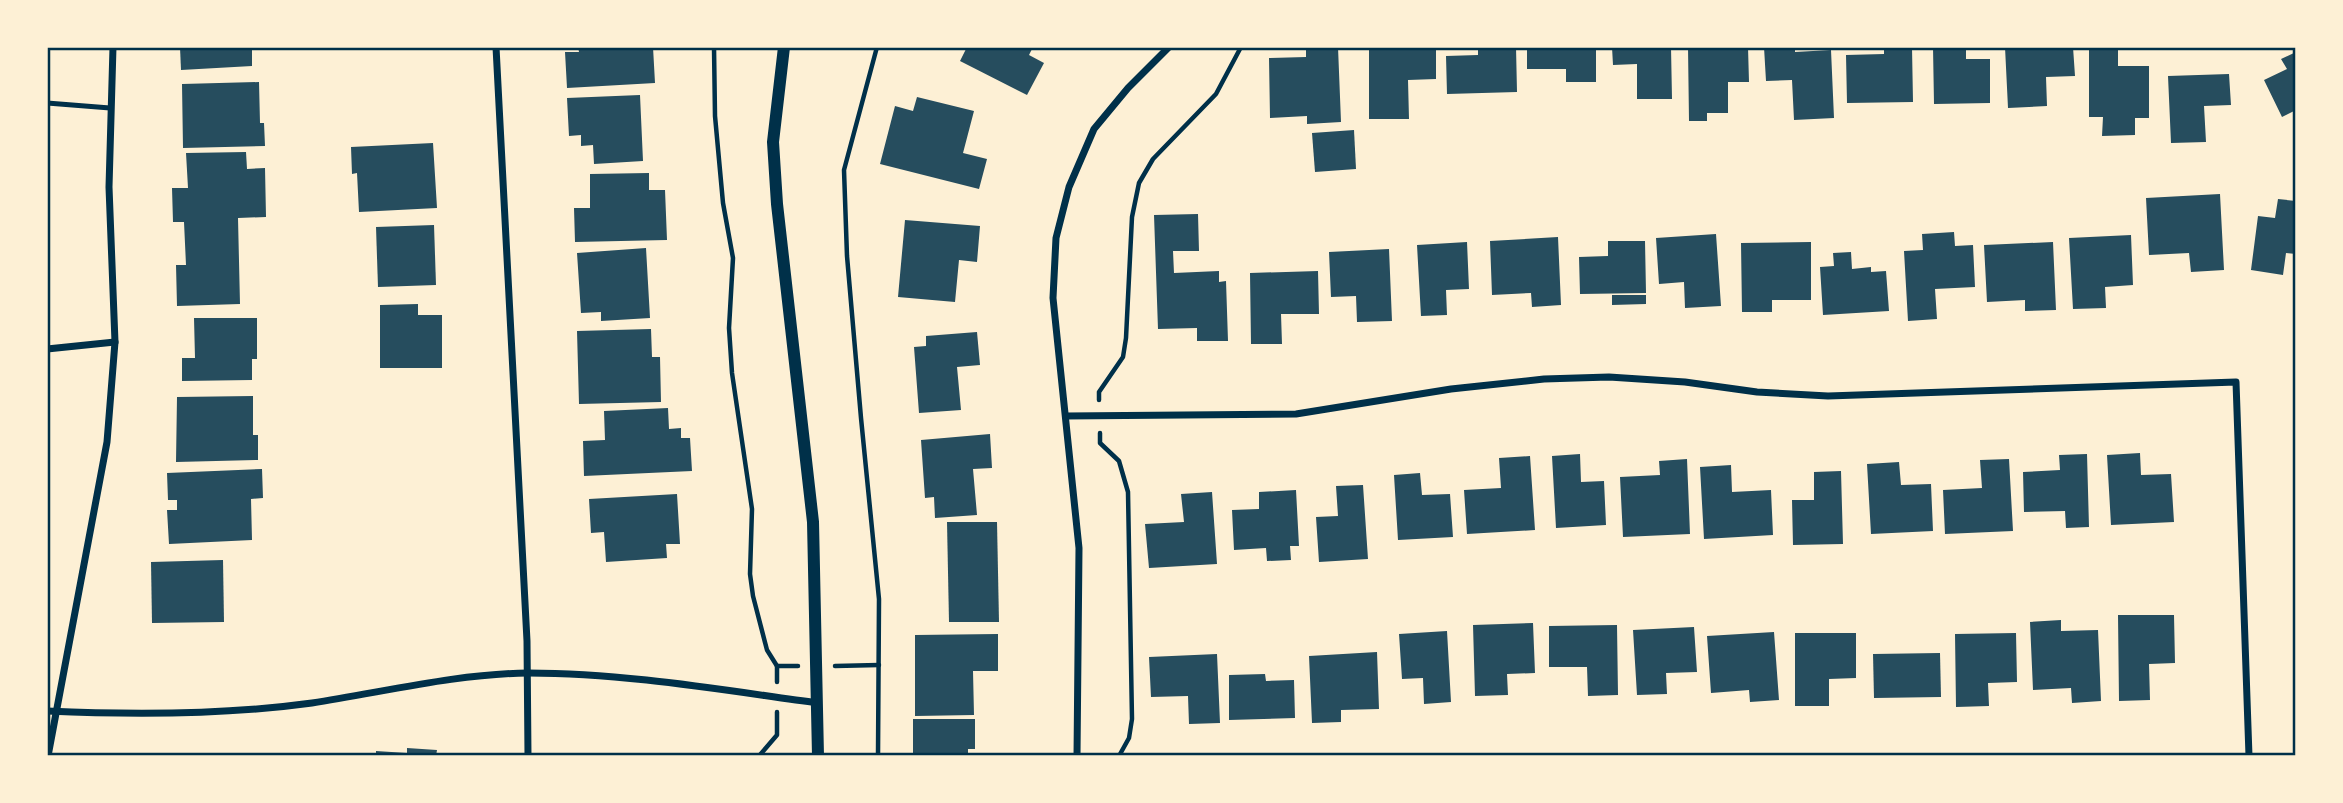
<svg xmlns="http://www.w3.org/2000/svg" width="2343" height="803" viewBox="0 0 2343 803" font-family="'Playfair Display',serif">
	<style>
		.building { fill: #264d5e }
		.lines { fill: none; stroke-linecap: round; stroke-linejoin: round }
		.path { stroke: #003049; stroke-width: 4.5 }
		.service { stroke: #003049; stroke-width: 5 }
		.minor { stroke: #003049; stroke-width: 7 }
		.tertiary { stroke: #003049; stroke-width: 12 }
		.neatline { fill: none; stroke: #003049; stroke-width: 2.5 }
	</style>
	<rect width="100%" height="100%" fill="#fdf0d5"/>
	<!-- building -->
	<g class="building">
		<polygon points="180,47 252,47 252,66 181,70"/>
		<polygon points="578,47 653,47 655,83 567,88 565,52 579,52"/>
		<polygon points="967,47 1033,47 1029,55 1044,63 1027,95 960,61"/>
		<polygon points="1306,47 1338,47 1341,122 1307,124 1307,116 1270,118 1269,58 1306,57"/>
		<polygon points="1406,47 1436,47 1436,79 1408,80 1409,119 1369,119 1369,50 1406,50"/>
		<polygon points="1478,47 1516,47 1517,92 1447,94 1446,56 1478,55"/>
		<polygon points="1527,47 1596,47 1596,82 1566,82 1566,69 1527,69"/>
		<polygon points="1612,47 1671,47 1672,99 1637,99 1637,64 1613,65"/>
		<polygon points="1688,47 1748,47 1749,82 1728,82 1728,113 1707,113 1707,121 1689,121"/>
		<polygon points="1764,47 1795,47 1795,52 1831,50 1834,118 1794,120 1792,80 1766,81"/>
		<polygon points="1884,47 1912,47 1913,102 1847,103 1846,55 1884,54"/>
		<polygon points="1933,47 1966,47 1966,59 1990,59 1990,103 1934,104"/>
		<polygon points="2005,47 2073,47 2075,76 2046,77 2047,106 2008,108"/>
		<polygon points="2089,47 2118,47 2118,66 2149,66 2149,118 2135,118 2135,135 2102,136 2103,117 2089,117"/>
		<polygon points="2296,52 2296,110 2282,117 2264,80 2287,69 2281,59"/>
		<polygon points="2229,74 2231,105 2204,106 2206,142 2171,143 2168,76"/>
		<polygon points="259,82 260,123 264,123 265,146 183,148 182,84"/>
		<polygon points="640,95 643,161 594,164 593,145 581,146 581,135 569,136 567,98"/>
		<polygon points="917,97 974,111 963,153 987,159 979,189 880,164 895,106 913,111"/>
		<polygon points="1354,130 1356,169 1315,172 1312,133"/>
		<polygon points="433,143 437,208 359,212 357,173 352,174 351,147"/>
		<polygon points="246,152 247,169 265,168 266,217 238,218 240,304 177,306 176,265 186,265 184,222 173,222 172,188 188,188 186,153"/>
		<polygon points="649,173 649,190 665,190 667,240 575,242 574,208 590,208 590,174"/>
		<polygon points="2220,194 2224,270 2191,272 2189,253 2149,255 2146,198"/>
		<polygon points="2278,199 2296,201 2296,254 2286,253 2283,275 2251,270 2258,216 2275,218"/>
		<polygon points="1198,214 1199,251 1173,251 1174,273 1219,271 1219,282 1226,281 1228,341 1197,341 1197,328 1158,329 1154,215"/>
		<polygon points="905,220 980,226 977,262 959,260 955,302 898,297"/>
		<polygon points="434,225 436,285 378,287 376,227"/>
		<polygon points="1954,232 1955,246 1973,245 1975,287 1935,289 1937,319 1908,321 1904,251 1923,250 1922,234"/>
		<polygon points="1716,234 1721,306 1685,308 1684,282 1659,284 1656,238"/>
		<polygon points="2131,235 2133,285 2105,287 2106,308 2073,309 2069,238"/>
		<polygon points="1558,237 1561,305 1532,307 1531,293 1492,295 1490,241"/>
		<polygon points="1608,241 1645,241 1646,293 1580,294 1579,257 1608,256"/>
		<polygon points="1467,242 1469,289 1446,290 1447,315 1421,316 1417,245"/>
		<polygon points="1811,242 1811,300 1772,300 1772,312 1742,312 1741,243"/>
		<polygon points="2053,242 2056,310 2025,311 2025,300 1987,302 1984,245"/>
		<polygon points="646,248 650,318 601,321 601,312 581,313 577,253"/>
		<polygon points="1389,249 1392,321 1357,322 1356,296 1331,297 1329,252"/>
		<polygon points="1851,252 1852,269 1871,267 1871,272 1886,271 1889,311 1823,315 1820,267 1834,266 1833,253"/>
		<polygon points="1318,271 1319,314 1281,314 1282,344 1251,344 1250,273"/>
		<polygon points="1612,295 1646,295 1646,304 1612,305"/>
		<polygon points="418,304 418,315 442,315 442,368 380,368 380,305"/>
		<polygon points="194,318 257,318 257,359 252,359 252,380 182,381 182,358 195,358"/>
		<polygon points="651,329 652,357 660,357 661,402 579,404 577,331"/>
		<polygon points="977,332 980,365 957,367 961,410 919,413 914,347 926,346 926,336"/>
		<polygon points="253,396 253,435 258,435 258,460 176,462 177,397"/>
		<polygon points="668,408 669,429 681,428 681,438 690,438 692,471 584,476 583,441 605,440 604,411"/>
		<polygon points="990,434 992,468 973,469 977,515 935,518 934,497 925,498 921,440"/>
		<polygon points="2140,453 2141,475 2171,474 2174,522 2111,525 2107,455"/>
		<polygon points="1580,454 1581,482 1604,481 1606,525 1556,528 1552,456"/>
		<polygon points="2087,454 2089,527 2066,528 2065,511 2024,512 2023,472 2060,470 2059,455"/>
		<polygon points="1530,456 1535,530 1467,534 1464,490 1501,488 1499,458"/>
		<polygon points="1687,459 1690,534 1623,537 1620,477 1660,475 1659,461"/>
		<polygon points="2009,459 2013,531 1945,534 1943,490 1982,488 1980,460"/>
		<polygon points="1899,462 1901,485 1931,484 1933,531 1871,534 1867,464"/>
		<polygon points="1731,465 1732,492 1771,490 1773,535 1704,539 1700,467"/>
		<polygon points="262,469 263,498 251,499 252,540 169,544 167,510 177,510 177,500 168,500 167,473"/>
		<polygon points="1841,471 1843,544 1793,545 1792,500 1814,500 1814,472"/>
		<polygon points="1420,473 1422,495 1450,494 1453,537 1398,540 1394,475"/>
		<polygon points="1363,485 1368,559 1319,562 1316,517 1338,516 1336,486"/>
		<polygon points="1296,490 1299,546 1290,546 1291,560 1267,561 1266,548 1234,550 1232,510 1259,509 1259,492"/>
		<polygon points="1212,492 1217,564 1149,568 1145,524 1184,522 1181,494"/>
		<polygon points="677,494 680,544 666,544 667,558 606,562 604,532 591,533 589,499"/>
		<polygon points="947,522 997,522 999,622 949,622"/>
		<polygon points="223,560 224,622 152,623 151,562"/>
		<polygon points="2118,615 2174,615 2175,663 2149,664 2150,700 2119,701"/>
		<polygon points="2061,620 2061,631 2098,630 2101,701 2072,703 2071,688 2033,690 2030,622"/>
		<polygon points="1533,623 1535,673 1507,674 1508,695 1475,696 1473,625"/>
		<polygon points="1617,625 1618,695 1588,696 1587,667 1549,667 1549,626"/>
		<polygon points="1694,627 1697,672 1666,673 1667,694 1637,695 1633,630"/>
		<polygon points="1447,631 1451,702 1424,704 1423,678 1402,679 1399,634"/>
		<polygon points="1774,632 1779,700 1750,702 1749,690 1711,693 1707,636"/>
		<polygon points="1795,633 1856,633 1856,678 1829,679 1829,706 1795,706"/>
		<polygon points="2016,633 2017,682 1988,683 1989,706 1956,707 1955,634"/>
		<polygon points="998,634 998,671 973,671 974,715 915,716 915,635"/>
		<polygon points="1377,652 1379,709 1341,710 1341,722 1312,723 1309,656"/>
		<polygon points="1940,653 1941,697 1874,698 1873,654"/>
		<polygon points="1217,654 1220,723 1189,724 1188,696 1151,697 1149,657"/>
		<polygon points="1265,674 1266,681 1294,680 1295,718 1229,720 1229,675"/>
		<polygon points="913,719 975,719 975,749 968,749 968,756 913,756"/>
		<polygon points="407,748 437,750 436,756 376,756 376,751 407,753"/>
	</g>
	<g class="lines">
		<!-- path -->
		<g class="path">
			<polyline points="714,47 715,116 723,203 733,258 729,328 732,373 752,509 750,574 753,596 767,650 777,666"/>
			<polyline points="877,47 844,170 847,256 861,418 879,599 878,756"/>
			<polyline points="1099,400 1099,392 1123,357 1126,338 1132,217 1139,183 1153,159 1216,94 1241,47"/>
			<polyline points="1100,433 1100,443 1119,461 1128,492 1132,719 1129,738 1119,756"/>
			<polyline points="835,666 879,665"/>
			<polyline points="777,682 777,666 798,666"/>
			<polyline points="759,756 777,735 777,712"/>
		</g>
		<!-- service -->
		<polyline class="service" points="47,103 110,108"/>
		<!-- minor -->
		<g class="minor">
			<polyline points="496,47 527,641 528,756"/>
			<polyline points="47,349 115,342"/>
			<polyline points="1066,416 1296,414 1451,389 1544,379 1609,377 1685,382 1757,392 1828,396 2236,382 2249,756"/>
			<path d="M47 711C135 715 225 715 312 703 384 692 455 674 528 673 625 673 722 690 818 703"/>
			<polyline points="48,756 107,442 115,342 109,187 113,47"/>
			<polyline points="1077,756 1079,548 1053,298 1056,238 1069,187 1094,129 1128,88 1169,47"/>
		</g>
		<!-- tertiary -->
		<polyline class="tertiary" points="784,47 773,142 777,204 813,522 818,756"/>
	</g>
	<!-- border -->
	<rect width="2343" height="803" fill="none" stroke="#fdf0d5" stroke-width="98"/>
	<rect x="49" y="49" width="2245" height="705" class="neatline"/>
</svg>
